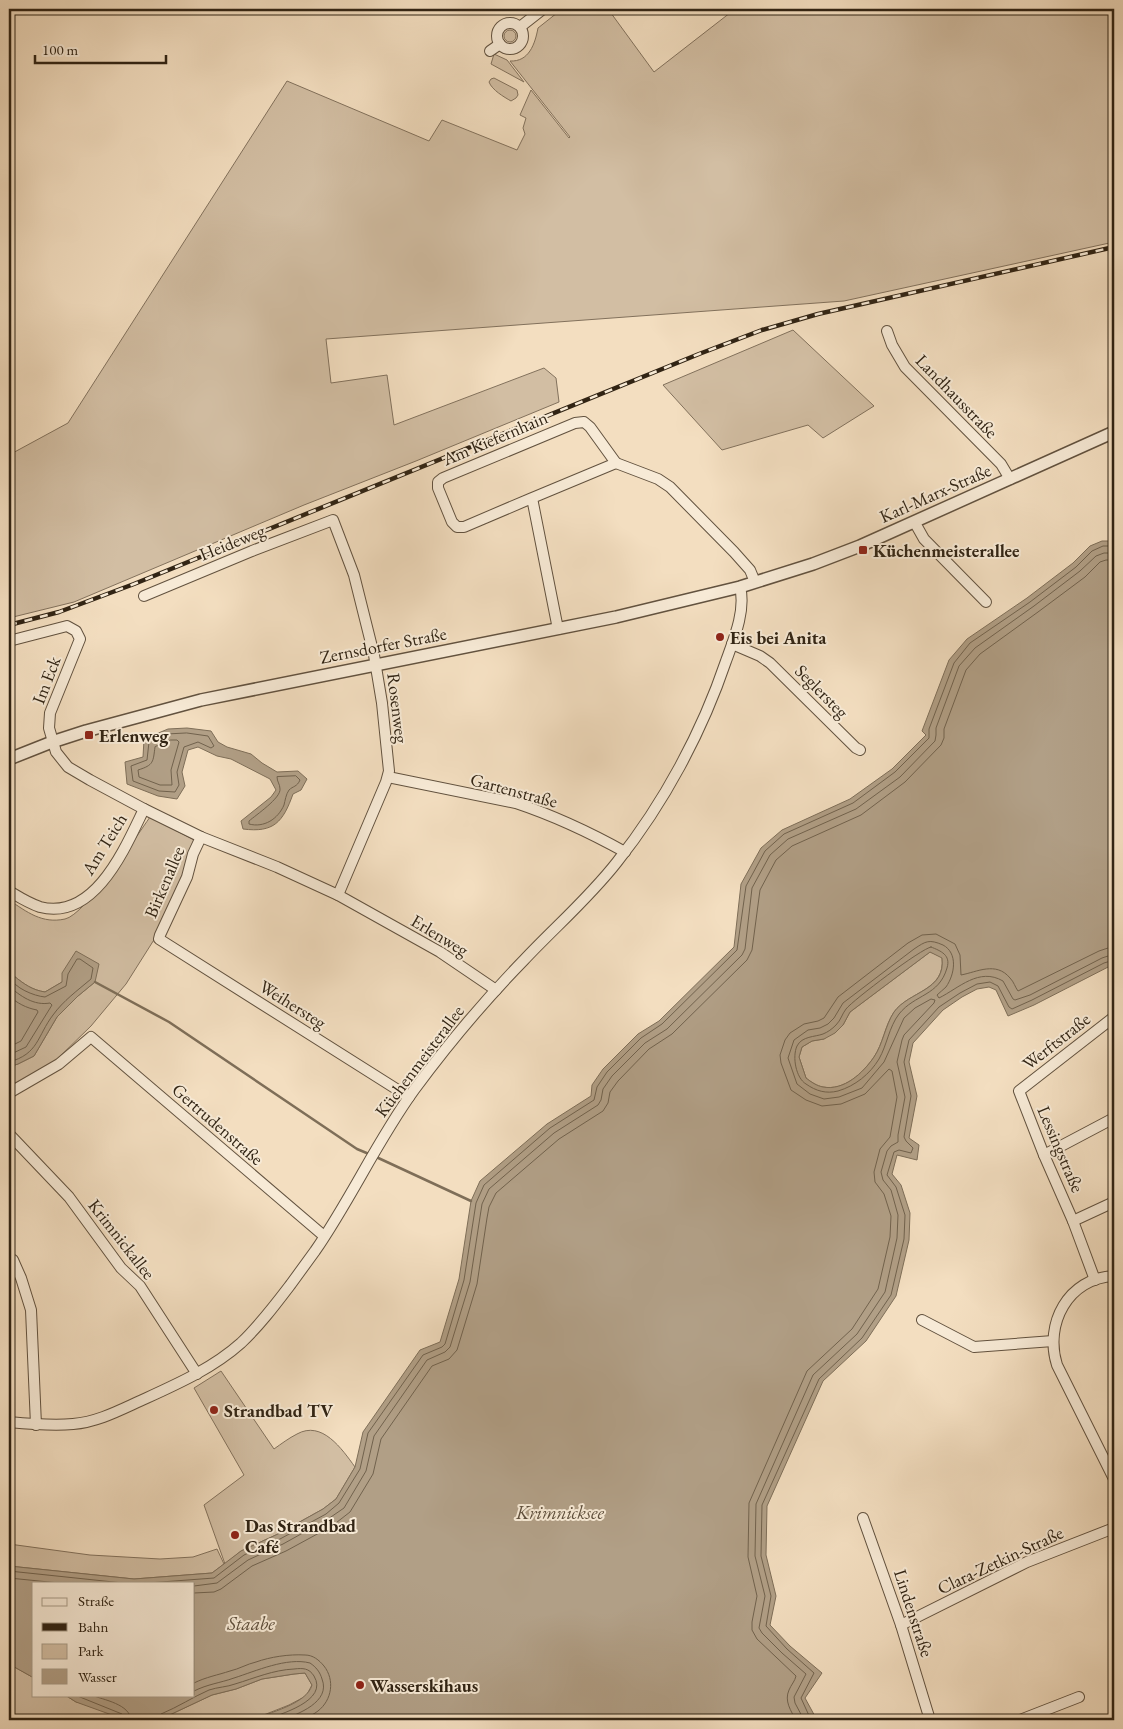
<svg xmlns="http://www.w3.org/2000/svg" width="1123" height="1729" viewBox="0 0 1123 1729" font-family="'EB Garamond',serif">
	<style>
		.green { fill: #d2bea3; stroke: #82715c }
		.water { fill: #b19f86; stroke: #7e6e58; fill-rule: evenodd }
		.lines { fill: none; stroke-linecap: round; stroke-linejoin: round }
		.shore { stroke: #71624d; stroke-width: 1 }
		.stream { stroke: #7e6e58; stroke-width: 2.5 }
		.minor-casing { stroke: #62523f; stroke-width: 12 }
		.tertiary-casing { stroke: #62523f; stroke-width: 14 }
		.minor { stroke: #f7ead6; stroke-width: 10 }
		.tertiary { stroke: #f7ead6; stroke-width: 11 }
		.rail-casing { stroke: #312414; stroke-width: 4.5 }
		.rail { stroke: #f7ead6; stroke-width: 2.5; stroke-dasharray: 8; stroke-linecap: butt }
		.poi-dot { fill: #8f2418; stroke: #f7ead6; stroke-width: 2 }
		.labels { text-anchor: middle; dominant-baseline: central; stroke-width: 4; stroke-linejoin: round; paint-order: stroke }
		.street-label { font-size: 18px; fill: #312414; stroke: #f7ead6 }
		.poi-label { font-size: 18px; font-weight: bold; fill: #312414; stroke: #f7ead6; text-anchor: start }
		.water-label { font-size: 19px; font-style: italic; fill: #5e4f3c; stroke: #f7ead6 }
	</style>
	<rect width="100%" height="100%" fill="#f3dec0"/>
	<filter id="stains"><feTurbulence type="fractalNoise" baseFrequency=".004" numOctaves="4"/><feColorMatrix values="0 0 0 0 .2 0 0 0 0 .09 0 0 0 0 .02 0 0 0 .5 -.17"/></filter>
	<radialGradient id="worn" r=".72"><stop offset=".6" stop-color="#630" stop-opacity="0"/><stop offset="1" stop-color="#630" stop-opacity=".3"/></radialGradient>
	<!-- green -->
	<g class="green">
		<path d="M562 9H608L654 72 735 9H1114V242L844 301 326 339 331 383 387 375 394 425 544 368 556 378 559 402 416 461 304 505 74 602 9 618V455L68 423 287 81 429 141 442 120 517 150 525 134 523 128 526 118 520 115 531 90 569 138 570 137 510 61C529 62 535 44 538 28Z"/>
		<circle cx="510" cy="36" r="6"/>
		<polygon points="494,54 507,60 524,82 491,64"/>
		<path d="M494 78 517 90 518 95 516 98 511 101C504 97 492 90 489 82L491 79Z"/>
		<polygon points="793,330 874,406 823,438 808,425 722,450 663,385"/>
		<path d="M150 817 198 842 157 935 126 984 91 1026 51 1065 9 1088V1067L18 1064 34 1056 57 1017 78 996 95 982H62L45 992C32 990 24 984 14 976V962L9 949V900C27 912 42 924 65 919 85 915 136 837 150 817Z"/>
		<path d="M930 952 942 957C946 991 909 991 894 1012 885 1025 883 1044 874 1057 863 1073 844 1091 823 1087 817 1086 811 1082 806 1078L799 1057 802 1047 812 1041 824 1039 843 1025 850 1012Z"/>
		<path d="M221 1371 274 1449C281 1444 289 1438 297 1434 322 1420 342 1449 355 1467L336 1499 323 1509 278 1534 241 1551 225 1564 204 1505 244 1475 194 1388Z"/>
		<polygon points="9,1544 90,1555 160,1559 193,1557 217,1549 224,1564 212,1573 134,1579 9,1566"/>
		<polygon points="9,1664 34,1678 34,1695 65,1695 76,1702 161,1719 212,1695 236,1689 262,1679 294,1674 305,1673 312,1685 306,1696 289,1705 251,1720 9,1720"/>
	</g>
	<!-- water -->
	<g class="water">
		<path d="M1102 541H1114V964L1034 1005 1008 1016 996 990 989 987 977 989 962 997 943 1010 913 1043 909 1062 917 1096 909 1138 919 1145 917 1160 897 1155 892 1174 901 1185 910 1213 909 1240 896 1296 866 1341 823 1381 767 1506 766 1555 776 1596 770 1625 790 1646 822 1673 805 1698 817 1720H251C268 1713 307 1704 312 1685L305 1673 294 1674 262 1679 236 1689 212 1695 161 1719H123L76 1702 65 1695H194V1583H34V1678L9 1664V1566L134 1579 212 1573 241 1551 278 1534 323 1509 336 1499 355 1467 363 1432 420 1350 440 1342 459 1279 471 1201 480 1181 547 1124 591 1096 592 1085 603 1069 638 1034 659 1021 734 947 741 884 761 848 782 830 850 799 892 769 926 735 922 731 949 660 967 639 1027 598 1073 563 1090 546ZM930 952 942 958C946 991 909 991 894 1012 885 1026 883 1044 874 1057 863 1073 844 1091 823 1087 817 1086 811 1082 806 1078L799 1057 802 1047 812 1041 824 1039 835 1033 843 1025 850 1012Z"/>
		<path d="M187 728 211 731 218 742 227 747 251 754 262 763 277 772 298 771 307 779 301 790 293 794C283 822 274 833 243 829L241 821 271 797 276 790 270 779 231 759 217 756 198 747 188 750 182 772 185 786 177 799 158 796 127 784 125 762 143 757 144 739 168 729Z"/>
		<path d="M9 949 14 962V976C24 984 32 990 45 992L62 982V973L76 951 99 964 95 982 78 996 57 1017 34 1056 18 1064 9 1067Z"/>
	</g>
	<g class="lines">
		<!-- shore -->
		<g class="shore">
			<polygon points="187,733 208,736 214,746 211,748 198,742 184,747 177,772 179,785 175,792 159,791 133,781 131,766 147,760 149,742 169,734"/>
			<path d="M171 740H177L179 742 171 770 172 785H160L139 777 138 770C154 765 153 762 155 747Z"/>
			<path d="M296 776 300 780C297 787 293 786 289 790 286 794 285 801 284 805 278 819 264 828 249 824V821C256 815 281 798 280 789 280 784 277 782 277 777Z"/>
			<path d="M931 947C941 951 951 955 947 968 939 996 915 994 899 1014 889 1027 887 1045 879 1059 870 1074 855 1086 838 1091 826 1094 816 1091 806 1084 796 1078 792 1057 797 1046 802 1036 815 1037 823 1034 828 1032 832 1029 836 1025 841 1020 842 1014 846 1009 853 1000 922 948 931 947Z"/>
			<path d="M9 961C10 966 8 973 10 977 14 988 34 996 45 997L66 986 68 974 77 959H80L93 968 91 979C78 990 63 1001 53 1015 37 1036 39 1054 9 1062"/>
			<path d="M9 986C20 996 34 1006 50 1003L52 1005 26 1047 9 1055"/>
			<path d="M9 996C17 1003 26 1008 37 1010L38 1012 21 1041 9 1047"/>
			<polyline points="9,1571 123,1583"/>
			<polyline points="9,1578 59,1583"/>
			<polyline points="148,1583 214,1578 244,1555 280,1539 326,1514 339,1503 360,1469 368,1433 423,1355 442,1347 445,1344 464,1280 476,1203 484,1185 550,1128 594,1100 597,1087 607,1072 641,1038 662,1024 737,950 746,886 765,851 784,834 853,803 895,772 929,738 929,729 954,663 970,643 1030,602 1076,567 1092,551 1103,546 1114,546"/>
			<polyline points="194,1586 217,1583 248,1560 283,1544 328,1519 344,1508 366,1471 374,1436 427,1360 445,1352 450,1347 470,1282 482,1204 489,1189 554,1133 598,1105 601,1100 603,1089 612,1076 645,1043 667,1029 742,955 745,949 752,888 770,855 788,839 856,809 900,777 935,741 936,735 936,728 959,666 975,648 1034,606 1080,571 1096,556 1104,553 1114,553"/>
			<polyline points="194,1593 214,1592 221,1589 252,1566 286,1551 332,1526 350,1512 373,1474 381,1439 432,1366 449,1359 457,1350 477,1284 487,1218 489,1207 496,1193 559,1139 603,1111 608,1103 610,1092 618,1081 649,1049 672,1034 747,960 752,950 760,890 776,860 792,846 861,815 905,782 941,745 944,738 944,729 966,670 980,654 1038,612 1085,577 1100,562 1106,560 1114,560"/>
			<path d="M194 1683C206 1677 218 1675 230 1671 239 1669 247 1664 256 1662 270 1657 289 1654 305 1655 313 1655 319 1660 324 1666 335 1680 332 1700 318 1711 313 1715 307 1717 301 1720"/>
			<path d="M194 1691C208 1684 220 1683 234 1678 256 1671 287 1657 310 1663 316 1667 320 1672 322 1679 331 1702 298 1714 282 1720"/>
			<polyline points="75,1695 122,1714 125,1720"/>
			<path d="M91 1695C104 1700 130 1704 131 1720"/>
			<path d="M159 1720 161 1714C178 1707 193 1697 209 1690 218 1687 227 1687 235 1684 255 1678 273 1670 294 1669 303 1668 309 1668 314 1676 329 1701 280 1714 265 1720"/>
			<path d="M796 1720C791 1711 784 1701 789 1690 791 1685 795 1681 796 1676L757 1639 752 1630V1622L757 1596 748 1557 749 1503 807 1371 852 1329 878 1289 890 1237 891 1216 884 1194 875 1182 874 1172 880 1149 890 1137 897 1097 892 1071 889 1069 865 1094 841 1104 822 1106 806 1100 791 1090 781 1063 780 1055 785 1040 790 1033 804 1024 818 1021 824 1018 838 997 908 943 922 935 936 934 955 944 960 955 961 975C977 972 996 961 1010 978 1014 982 1015 987 1018 991L1099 951 1114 946"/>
			<path d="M804 1720 795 1703 794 1697 806 1674 782 1653 762 1633 759 1628 765 1596 755 1556 756 1504 813 1375 857 1334 885 1292 897 1238 898 1215 891 1190 883 1180 881 1172 887 1151 891 1146 898 1142V1135L905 1097 897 1062 902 1040 904 1035 934 1003 935 1000 931 999 915 1008 904 1018 884 1062 862 1088 839 1097 824 1099 810 1094 797 1084 788 1058 794 1040 808 1030 820 1028 828 1024 834 1018 843 1003 914 949C926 941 929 939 943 945 958 953 955 974 946 987 943 990 940 992 937 995L939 998C959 988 979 967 1003 981L1013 999 1015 1000 1030 995 1102 958 1114 954"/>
			<polyline points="811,1720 801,1698 814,1673 787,1649 766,1626 771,1596 761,1556 762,1505 819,1379 862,1338 891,1295 904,1239 905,1215 896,1187 887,1175 894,1152 899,1150 911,1153 913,1148 906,1141 904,1137 911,1096 904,1062 909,1040 939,1007 960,993 977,984 990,982 998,986 1009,1007 1012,1009 1032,1000 1104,963 1114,960"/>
		</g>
		<!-- stream -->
		<g class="stream">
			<polyline points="95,982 169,1022 357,1149 369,1154"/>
			<polyline points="374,1156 471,1201"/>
		</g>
		<defs>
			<g id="minor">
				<circle cx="510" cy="36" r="13"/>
				<polyline points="520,27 543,9"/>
				<polyline points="490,51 500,44"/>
				<polyline points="887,331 892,345 905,367 1001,464 1010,479"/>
				<polyline points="616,463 658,479 670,487 734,552 750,570 755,582"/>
				<polyline points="532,498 616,463 590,427 584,422 575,423 443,478 438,482 438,488 452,522 457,527 464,527 532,498 558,629"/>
				<polyline points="915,523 924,539 986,602"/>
				<polyline points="144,596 252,551 333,520 354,575 374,655 382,703 389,771 386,782 338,895"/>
				<polyline points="9,641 67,626 76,631 80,639 50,713 49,728 56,752 68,767 90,780 144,809 201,837 277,867 338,895 440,952 496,990"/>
				<polyline points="732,644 760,656 770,663 856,748 860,750"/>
				<path d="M388 777 516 803C555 816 589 832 625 852"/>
				<polyline points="201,837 193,854 187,877 160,935 159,939 409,1097"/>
				<path d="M9 891C19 897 28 903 40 907 95 921 125 848 144 809"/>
				<polyline points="9,1093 59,1064 91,1037 324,1236"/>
				<polyline points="9,1134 69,1197 121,1268 140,1286 197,1374"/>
				<polyline points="1044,1155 1114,1118"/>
				<polyline points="1073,1221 1114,1202"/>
				<polyline points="9,1261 13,1260 21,1278 31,1310 36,1425"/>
				<path d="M1114 1276C1068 1278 1044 1324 1057 1365L1114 1479"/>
				<polyline points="1095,1280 1073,1221 1044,1155 1019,1091 1114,1017"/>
				<polyline points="922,1320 974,1347 1053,1341"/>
				<path d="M9 1422C30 1424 52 1426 73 1424 97 1422 118 1411 140 1401 175 1385 212 1369 241 1343 260 1325 275 1305 291 1284 299 1273 307 1262 315 1251 351 1199 377 1141 414 1090 448 1044 484 1001 524 960 555 927 589 898 617 862 664 803 702 732 726 661 734 639 746 610 740 587"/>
				<polyline points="863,1518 901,1625 930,1720"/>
				<polyline points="901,1625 1027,1562 1114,1528"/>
				<polyline points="1020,1720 1079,1697"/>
			</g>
			<polyline id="tertiary" points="9,759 52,742 86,731 201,700 616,617 740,587 813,564 860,546 1114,432"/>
		</defs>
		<!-- minor casing -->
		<use href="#minor" class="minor-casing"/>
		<!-- tertiary casing -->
		<use href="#tertiary" class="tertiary-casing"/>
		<!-- minor -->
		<use href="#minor" class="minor"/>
		<!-- tertiary -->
		<use href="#tertiary" class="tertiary"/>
		<defs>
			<polyline id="rail" points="9,625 59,612 134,584 699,354 762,330 818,314 1114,247"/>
		</defs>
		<!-- rail casing -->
		<use href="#rail" class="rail-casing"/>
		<!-- rail -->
		<use href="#rail" class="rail"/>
	</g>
	<!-- markers -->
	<g class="poi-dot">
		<rect x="858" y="545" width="10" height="10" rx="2.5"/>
		<circle cx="720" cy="637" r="5"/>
		<rect x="84" y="730" width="10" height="10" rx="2.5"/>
		<circle cx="214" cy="1410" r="5"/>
		<circle cx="235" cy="1535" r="5"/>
		<circle cx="360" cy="1685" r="5"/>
	</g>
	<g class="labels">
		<!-- street labels -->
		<g class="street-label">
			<text transform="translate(957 396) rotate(46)">Landhausstraße</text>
			<text transform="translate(495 438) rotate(-23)">Am Kiefernhain</text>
			<text transform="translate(935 493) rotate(-24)">Karl-Marx-Straße</text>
			<text transform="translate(232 542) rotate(-22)">Heideweg</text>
			<text transform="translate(383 645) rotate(-11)">Zernsdorfer Straße</text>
			<text transform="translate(46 680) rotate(-69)">Im Eck</text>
			<text transform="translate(822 691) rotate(45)">Seglersteg</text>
			<text transform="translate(398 708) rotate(83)">Rosenweg</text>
			<text transform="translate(514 790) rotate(15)">Gartenstraße</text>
			<text transform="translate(104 844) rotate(-58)">Am Teich</text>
			<text transform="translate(164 882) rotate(-67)">Birkenallee</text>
			<text transform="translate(440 935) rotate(31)">Erlenweg</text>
			<text transform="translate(293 1004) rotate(32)">Weihersteg</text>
			<text transform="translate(1056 1041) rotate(-38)">Werftstraße</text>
			<text transform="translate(419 1061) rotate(-53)">Küchenmeisterallee</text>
			<text transform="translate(218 1124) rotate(41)">Gertrudenstraße</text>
			<text transform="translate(1061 1149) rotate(67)">Lessingstraße</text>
			<text transform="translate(122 1239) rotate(52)">Krimnickallee</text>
			<text transform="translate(1000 1560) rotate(-25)">Clara-Zetkin-Straße</text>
			<text transform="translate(914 1613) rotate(72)">Lindenstraße</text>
		</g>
		<!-- poi labels -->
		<g class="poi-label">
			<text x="873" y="550">Küchenmeisterallee</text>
			<text x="730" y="637">Eis bei Anita</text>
			<text x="99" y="735">Erlenweg</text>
			<text x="224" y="1410">Strandbad TV</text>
			<text x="245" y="1525">Das Strandbad<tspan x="245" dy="21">Café</tspan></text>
			<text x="370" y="1685">Wasserskihaus</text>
		</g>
		<!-- water labels -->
		<g class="water-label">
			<text x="560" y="1512">Krimnicksee</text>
			<text x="251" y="1623">Staabe</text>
		</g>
	</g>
	<!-- margin -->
	<rect width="1123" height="1729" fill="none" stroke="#f3dec0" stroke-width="30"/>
	<rect x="10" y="10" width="1103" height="1709" fill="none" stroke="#312414" stroke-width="2.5"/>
	<rect x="15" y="15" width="1093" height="1699" fill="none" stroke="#312414"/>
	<!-- legend -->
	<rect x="32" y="1582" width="162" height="115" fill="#f7ead6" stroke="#a89b88"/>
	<rect x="42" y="1598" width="25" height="8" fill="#f7ead6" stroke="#a89b88"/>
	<text x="78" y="1606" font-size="15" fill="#312414">Straße</text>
	<rect x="42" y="1623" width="25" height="8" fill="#312414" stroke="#a89b88"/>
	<text x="78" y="1632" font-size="15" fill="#312414">Bahn</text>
	<rect x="42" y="1644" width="25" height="15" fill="#d2bea3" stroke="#a89b88"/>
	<text x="78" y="1656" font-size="15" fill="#312414">Park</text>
	<rect x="42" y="1669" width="25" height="15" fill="#b19f86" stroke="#a89b88"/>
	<text x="78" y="1682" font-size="15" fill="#312414">Wasser</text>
	<!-- scale -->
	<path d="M35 55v8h131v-8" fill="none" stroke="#312414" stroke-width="2.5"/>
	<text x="42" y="55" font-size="15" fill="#312414" stroke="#f7ead6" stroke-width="4" paint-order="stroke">100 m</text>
	<rect width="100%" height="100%" filter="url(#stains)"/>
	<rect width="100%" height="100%" fill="url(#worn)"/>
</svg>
